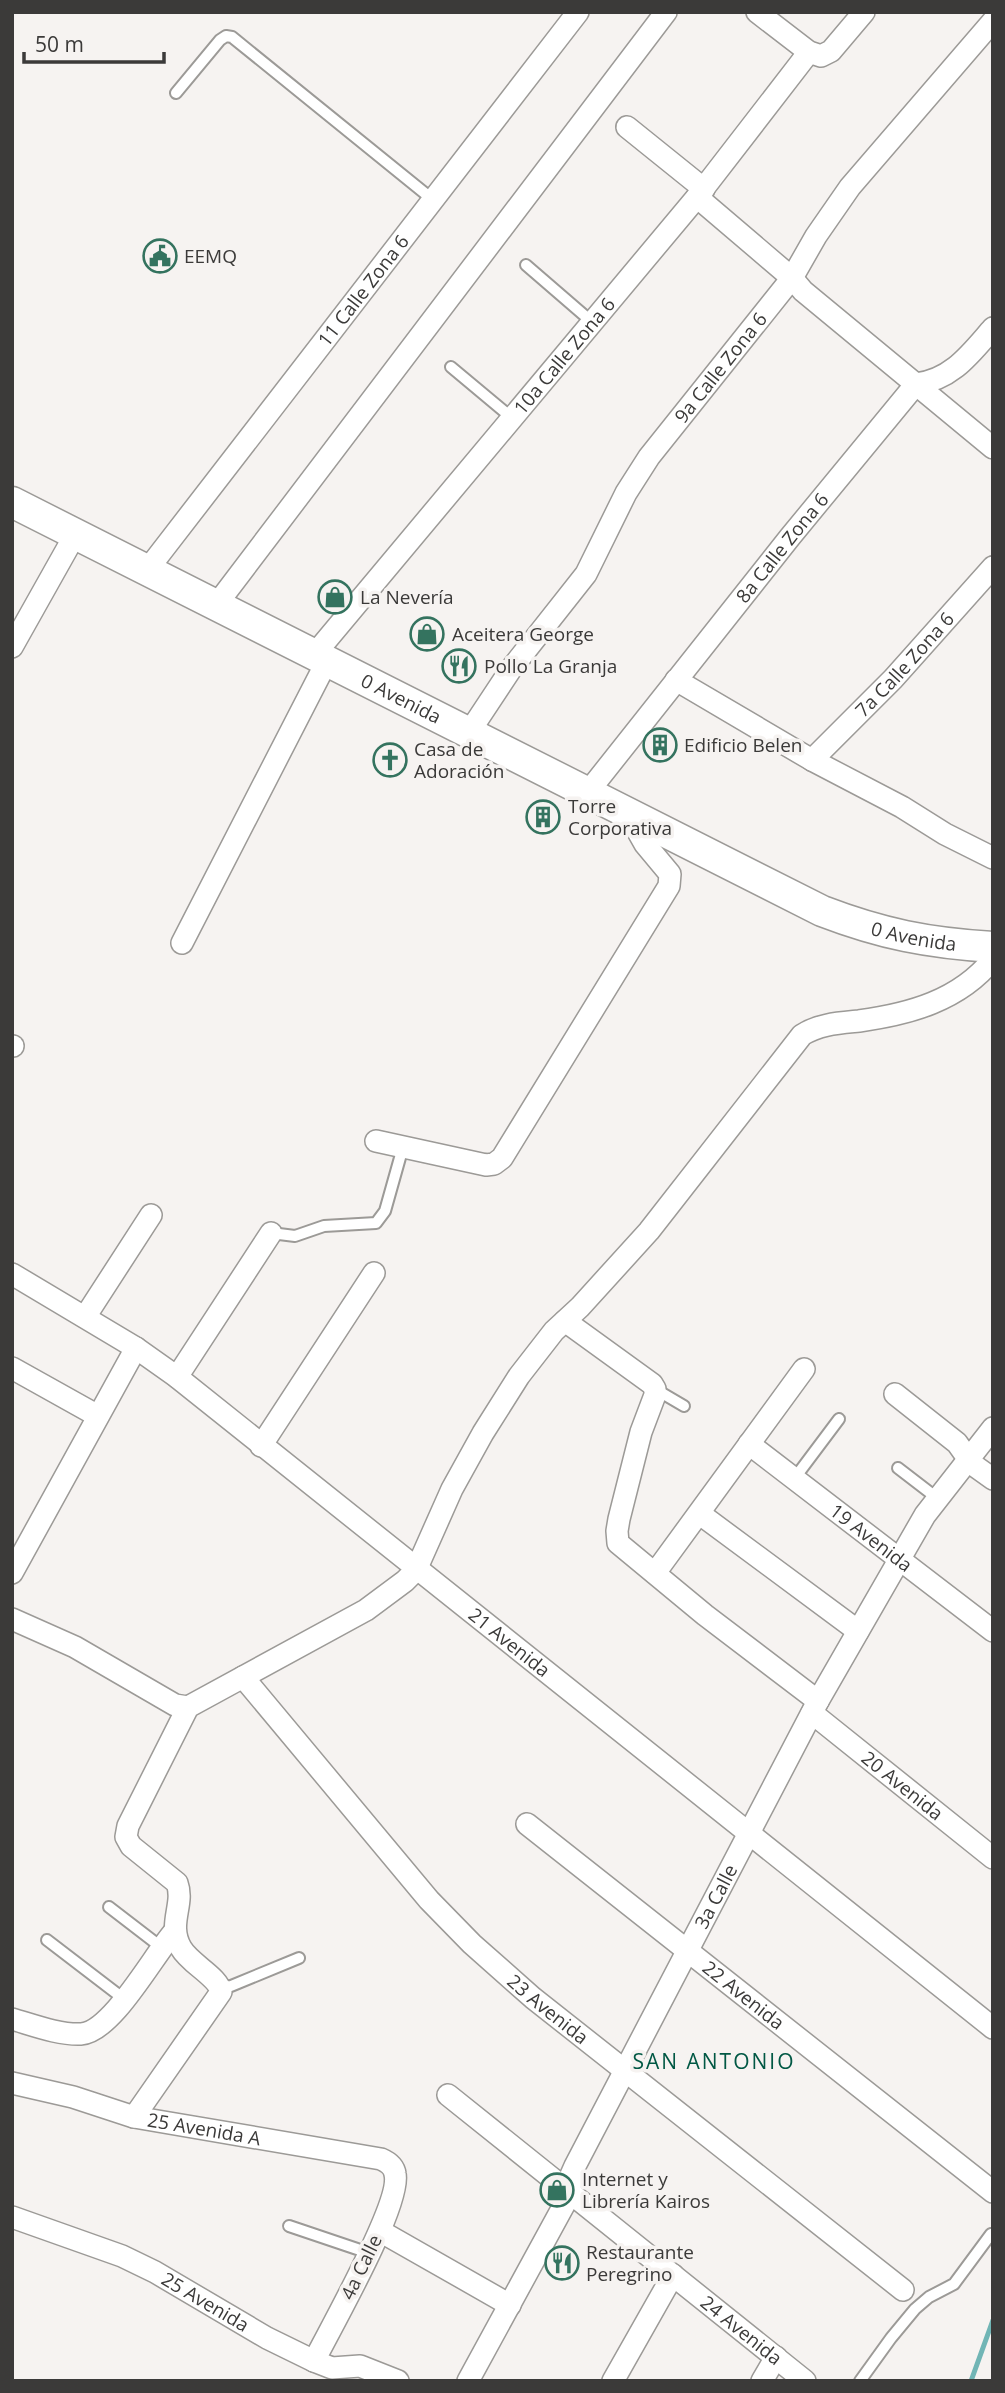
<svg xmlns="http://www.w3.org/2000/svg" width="1005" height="2393" viewBox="0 0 1005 2393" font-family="'Open Sans',sans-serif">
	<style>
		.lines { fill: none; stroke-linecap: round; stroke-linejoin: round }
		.stream { stroke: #71b5b5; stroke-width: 5 }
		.lane-casing { stroke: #9c9a97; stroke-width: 14 }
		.street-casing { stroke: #9c9a97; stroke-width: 24 }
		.secondary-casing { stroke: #9c9a97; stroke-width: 33 }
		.lane { stroke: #fff; stroke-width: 10 }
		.street { stroke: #fff; stroke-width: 21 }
		.secondary { stroke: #fff; stroke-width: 30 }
		.labels { text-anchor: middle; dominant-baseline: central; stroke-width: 7; stroke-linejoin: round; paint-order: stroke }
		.poi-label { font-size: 19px; fill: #3b3a39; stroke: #f6f3f1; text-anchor: start }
		.street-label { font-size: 19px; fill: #3b3a39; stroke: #f6f3f1 }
		.neighbourhood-label { font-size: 21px; letter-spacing: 2px; fill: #015844; stroke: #f6f3f1 }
	</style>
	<rect width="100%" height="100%" fill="#f6f3f1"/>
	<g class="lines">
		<!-- stream -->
		<polyline class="stream" points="971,2381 993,2320"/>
		<defs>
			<g id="lane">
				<polyline points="176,93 220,40 226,36 232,37 432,199"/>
				<polyline points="526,265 592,322"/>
				<polyline points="451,367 512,418"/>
				<polyline points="271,1233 295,1236 324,1226 376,1223 385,1211 403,1147"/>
				<polyline points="655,1389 684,1406"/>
				<polyline points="898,1468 937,1498"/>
				<polyline points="794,1479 839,1419"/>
				<polyline points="109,1907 161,1947"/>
				<polyline points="47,1940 124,1999"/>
				<polyline points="221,1987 231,1986 299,1958"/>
				<polyline points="289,2226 369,2253"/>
				<polyline points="860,2381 891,2338 915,2309 929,2297 954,2284 991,2234"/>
			</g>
			<g id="street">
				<polyline points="757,12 809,52 821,56 831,51 864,12"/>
				<polyline points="627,127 704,189"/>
				<polyline points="697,197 792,278 803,291 993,448"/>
				<path id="s1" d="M148 569 578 12"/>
				<polyline points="217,604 666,12"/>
				<polyline points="12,647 76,533"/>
				<path id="s2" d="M314 655 697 197 809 52"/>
				<polyline points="676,680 812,760 902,807 945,834 993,858"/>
				<path id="s3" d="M470 731 511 669 586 574 626 493 649 457 792 278 816 236 850 187 993 21"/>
				<path id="s4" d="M812 760 893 679 993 567"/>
				<path id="s5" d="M588 792 790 537 916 384C952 380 971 353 993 328"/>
				<polyline points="182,943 327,661"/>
				<polyline points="12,1046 13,1046"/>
				<polyline points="376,1141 486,1165 494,1164 502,1158 669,886 670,874 645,844 628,814"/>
				<path id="s6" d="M12 1274 136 1348 177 1377 993 2028"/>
				<polyline points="85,1317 151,1215"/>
				<polyline points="565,1321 652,1384 655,1389 655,1395 641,1432 619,1519 617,1531 618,1543 705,1615 818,1701"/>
				<polyline points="12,1368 98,1416"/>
				<polyline points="177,1377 271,1233"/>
				<polyline points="895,1394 957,1443 972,1464 993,1479"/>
				<path id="s7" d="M749 1444 993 1631"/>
				<polyline points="261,1446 374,1273"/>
				<polyline points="700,1514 858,1631"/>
				<polyline points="12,1573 136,1348"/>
				<polyline points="655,1573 804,1369"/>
				<polyline points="12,1619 75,1647 175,1705 188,1707"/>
				<path id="s8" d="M243 1677 429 1900 472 1944 533 1998 903 2290"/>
				<path id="s9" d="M812 1713 993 1858"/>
				<path id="s10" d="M527 1824 993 2192"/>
				<path d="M12 2019C33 2025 59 2035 81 2034 112 2032 153 1956 174 1932"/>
				<path id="s11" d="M12 2083 73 2097 134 2117 381 2159C388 2162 394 2166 395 2174 402 2203 330 2329 314 2361"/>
				<path id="s12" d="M448 2095 805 2381"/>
				<path d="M134 2117 221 1992C219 1977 190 1964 181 1948 167 1923 185 1905 177 1883L131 1846 126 1837 128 1826 188 1707 366 1610 405 1581 416 1570 452 1489 483 1433 519 1376 554 1331 580 1307 649 1231 802 1035C819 1024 839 1023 859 1021 909 1014 959 1001 993 959"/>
				<path id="s13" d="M12 2217 122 2256 155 2272 267 2338 314 2361 332 2368 360 2366 398 2381"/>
				<polyline points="380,2231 510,2305"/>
				<path id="s14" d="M468 2381 570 2194 571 2175 575 2166 818 1701 925 1515 993 1428"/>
				<polyline points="613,2381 673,2275"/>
				<polyline points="762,2381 776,2357"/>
			</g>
			<g id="secondary">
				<path id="s15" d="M12 502 822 911C882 934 928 943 993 947"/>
			</g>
		</defs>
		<!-- lane casing -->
		<use href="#lane" class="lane-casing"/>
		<!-- street casing -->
		<use href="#street" class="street-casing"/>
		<!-- secondary casing -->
		<use href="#secondary" class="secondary-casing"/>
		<!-- lane -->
		<use href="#lane" class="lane"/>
		<!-- street -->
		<use href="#street" class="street"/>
		<!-- secondary -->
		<use href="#secondary" class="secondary"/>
	</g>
	<!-- icons -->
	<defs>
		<symbol id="civic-ring" viewBox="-11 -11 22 22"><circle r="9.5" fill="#f6f3f1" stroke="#34735f" stroke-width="1.5"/><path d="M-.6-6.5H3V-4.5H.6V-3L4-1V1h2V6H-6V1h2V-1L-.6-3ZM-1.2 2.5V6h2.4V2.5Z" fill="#34735f"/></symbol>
		<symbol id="shop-ring" viewBox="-11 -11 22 22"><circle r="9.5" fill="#f6f3f1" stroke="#34735f" stroke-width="1.5"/><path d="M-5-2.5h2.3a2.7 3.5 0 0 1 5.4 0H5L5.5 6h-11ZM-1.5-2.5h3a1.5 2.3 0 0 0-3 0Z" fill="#34735f"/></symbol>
		<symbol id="restaurant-ring" viewBox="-11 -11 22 22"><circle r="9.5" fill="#f6f3f1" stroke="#34735f" stroke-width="1.5"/><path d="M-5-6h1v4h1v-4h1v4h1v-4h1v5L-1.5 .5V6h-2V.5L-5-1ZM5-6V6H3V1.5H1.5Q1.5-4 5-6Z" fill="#34735f"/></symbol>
		<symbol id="building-ring" viewBox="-11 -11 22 22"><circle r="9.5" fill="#f6f3f1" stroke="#34735f" stroke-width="1.5"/><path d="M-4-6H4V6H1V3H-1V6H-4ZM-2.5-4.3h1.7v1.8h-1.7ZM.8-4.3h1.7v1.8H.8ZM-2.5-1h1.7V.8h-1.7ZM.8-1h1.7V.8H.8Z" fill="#34735f"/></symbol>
		<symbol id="church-ring" viewBox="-11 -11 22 22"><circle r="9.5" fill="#f6f3f1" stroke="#34735f" stroke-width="1.5"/><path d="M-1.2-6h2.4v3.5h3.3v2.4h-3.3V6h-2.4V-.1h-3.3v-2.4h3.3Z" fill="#34735f"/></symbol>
	</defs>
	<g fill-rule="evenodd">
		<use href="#civic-ring" x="141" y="237" width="38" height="38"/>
		<use href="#shop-ring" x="316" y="578" width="38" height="38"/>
		<use href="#shop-ring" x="408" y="615" width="38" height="38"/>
		<use href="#restaurant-ring" x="440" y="647" width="38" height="38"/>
		<use href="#building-ring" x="641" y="726" width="38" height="38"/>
		<use href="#church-ring" x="371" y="741" width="38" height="38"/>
		<use href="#building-ring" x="524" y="798" width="38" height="38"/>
		<use href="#shop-ring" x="538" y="2171" width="38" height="38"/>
		<use href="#restaurant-ring" x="543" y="2244" width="38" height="38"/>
	</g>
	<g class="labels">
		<!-- poi labels -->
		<g class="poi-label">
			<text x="184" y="256">EEMQ</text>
			<text x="360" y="597">La Nevería</text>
			<text x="452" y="634">Aceitera George</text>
			<text x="484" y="666">Pollo La Granja</text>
			<text x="684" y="745">Edificio Belen</text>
			<text x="414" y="749">Casa de<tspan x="414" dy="22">Adoración</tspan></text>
			<text x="568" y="806">Torre<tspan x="568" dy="22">Corporativa</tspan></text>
			<text x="582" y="2179">Internet y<tspan x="582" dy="22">Librería Kairos</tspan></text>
			<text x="586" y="2252">Restaurante<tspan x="586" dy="22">Peregrino</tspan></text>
		</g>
		<!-- street labels -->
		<g class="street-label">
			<text stroke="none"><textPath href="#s1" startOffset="352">11 Calle Zona 6</textPath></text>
			<text stroke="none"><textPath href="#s2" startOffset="390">10a Calle Zona 6</textPath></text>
			<text stroke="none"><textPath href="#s3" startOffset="443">9a Calle Zona 6</textPath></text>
			<text stroke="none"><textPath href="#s5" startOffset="312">8a Calle Zona 6</textPath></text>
			<text stroke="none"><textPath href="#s4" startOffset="133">7a Calle Zona 6</textPath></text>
			<text stroke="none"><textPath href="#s15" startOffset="436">0 Avenida</textPath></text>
			<text stroke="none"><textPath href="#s15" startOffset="1003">0 Avenida</textPath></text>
			<text stroke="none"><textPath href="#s7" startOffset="154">19 Avenida</textPath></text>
			<text stroke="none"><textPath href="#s6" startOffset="620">21 Avenida</textPath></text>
			<text stroke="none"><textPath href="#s9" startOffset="116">20 Avenida</textPath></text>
			<text stroke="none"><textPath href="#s14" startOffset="546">3a Calle</textPath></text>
			<text stroke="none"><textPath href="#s10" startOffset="276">22 Avenida</textPath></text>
			<text stroke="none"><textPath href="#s8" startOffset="452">23 Avenida</textPath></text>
			<text stroke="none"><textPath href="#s11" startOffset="198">25 Avenida A</textPath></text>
			<text transform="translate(361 2267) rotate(-64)">4a Calle</text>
			<text stroke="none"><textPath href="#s13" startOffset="212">25 Avenida</textPath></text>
			<text stroke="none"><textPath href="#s12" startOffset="376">24 Avenida</textPath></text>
		</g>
		<!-- neighbourhood labels -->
		<g class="neighbourhood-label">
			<text x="714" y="2061">SAN ANTONIO</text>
		</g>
	</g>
	<!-- border -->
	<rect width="1005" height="2393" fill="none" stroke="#3b3a39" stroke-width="28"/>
	<!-- scale -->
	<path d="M24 52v10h140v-10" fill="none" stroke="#3b3a39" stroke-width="3.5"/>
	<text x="35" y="52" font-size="21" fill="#3b3a39" stroke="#f6f3f1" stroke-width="5" paint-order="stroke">50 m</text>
</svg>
